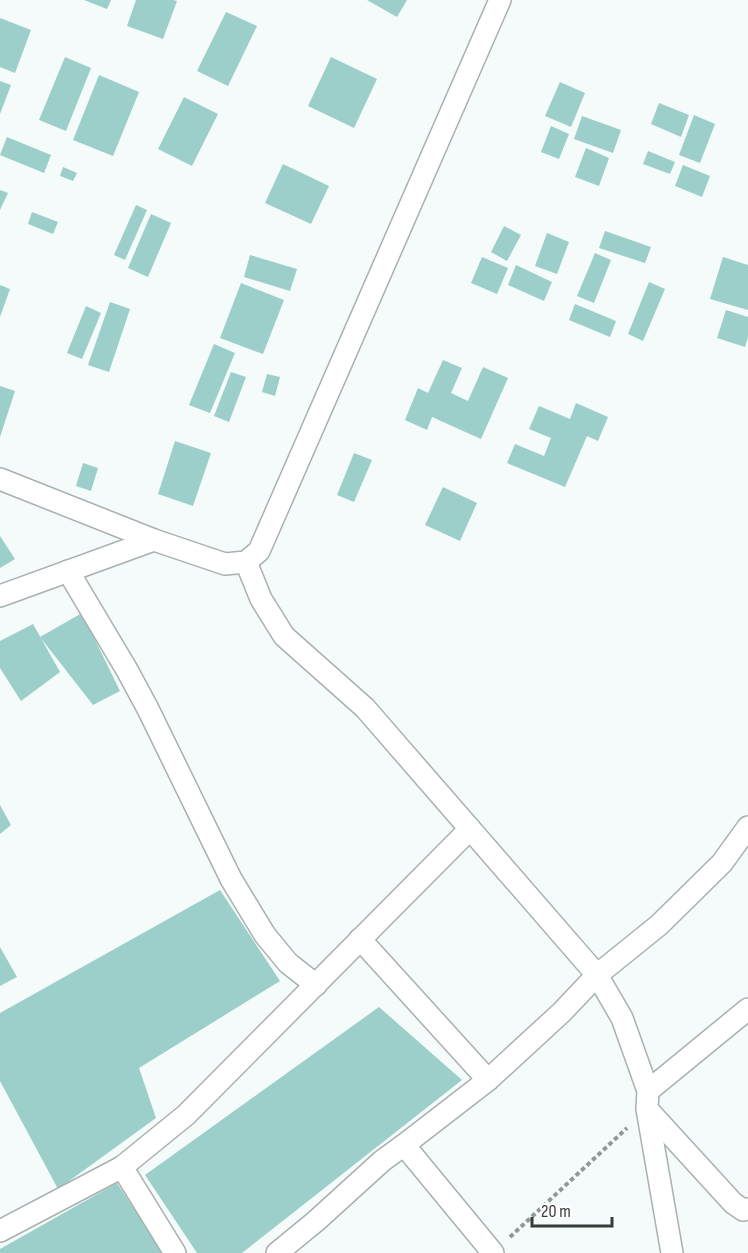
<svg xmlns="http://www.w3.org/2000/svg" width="748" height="1253" viewBox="0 0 748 1253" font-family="'Sofia Sans Condensed',sans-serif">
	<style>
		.building { fill: #9ccfc9 }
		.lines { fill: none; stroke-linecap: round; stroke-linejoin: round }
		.street-casing { stroke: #a9b0af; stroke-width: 24 }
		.path { stroke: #939897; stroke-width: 4; stroke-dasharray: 4.5 3; stroke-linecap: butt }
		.street { stroke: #fff; stroke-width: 21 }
	</style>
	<rect width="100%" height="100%" fill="#f4fbfa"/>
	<!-- building -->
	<g class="building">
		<polygon points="84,0 111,0 107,9"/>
		<polygon points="136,0 173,0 177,1 163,39 127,26"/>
		<polygon points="367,0 407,0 397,17"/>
		<polygon points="226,12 257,26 228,86 197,71"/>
		<polygon points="0,18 31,30 15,73 0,67"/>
		<polygon points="65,57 91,68 66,131 39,120"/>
		<polygon points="331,57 377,79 354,128 308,106"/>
		<polygon points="99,75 139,92 113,156 73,140"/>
		<polygon points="0,81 11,85 0,114"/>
		<polygon points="560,82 585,93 571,127 545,116"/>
		<polygon points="184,97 218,114 192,166 158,149"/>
		<polygon points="659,103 689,115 681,137 651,124"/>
		<polygon points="694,115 715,124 700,163 679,155"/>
		<polygon points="582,116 621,130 613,153 574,139"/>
		<polygon points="551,126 569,134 559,159 541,152"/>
		<polygon points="7,137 51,155 44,173 0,155"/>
		<polygon points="586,148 609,158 599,186 575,177"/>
		<polygon points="648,151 675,162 670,174 643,164"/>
		<polygon points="283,164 329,186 311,224 265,203"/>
		<polygon points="683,165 710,176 702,197 675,186"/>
		<polygon points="63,167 77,173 73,181 60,176"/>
		<polygon points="0,190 8,193 0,210"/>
		<polygon points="136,205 147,210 125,260 114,255"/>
		<polygon points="32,212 58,222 53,234 28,224"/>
		<polygon points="151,214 171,223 148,277 128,268"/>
		<polygon points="504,226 521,235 507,261 491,252"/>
		<polygon points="605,231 651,247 645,263 599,248"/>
		<polygon points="547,233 569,242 557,274 535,266"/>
		<polygon points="595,253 611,260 594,303 577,296"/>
		<polygon points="250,255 297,269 290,291 244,277"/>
		<polygon points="482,257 508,268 497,294 471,283"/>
		<polygon points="723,257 748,265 748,310 710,299"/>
		<polygon points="516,265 552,282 544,301 508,285"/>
		<polygon points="649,282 665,289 643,341 628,334"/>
		<polygon points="241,283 284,300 263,354 220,338"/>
		<polygon points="0,285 10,289 0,317"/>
		<polygon points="110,302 130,309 109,372 88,365"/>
		<polygon points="575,304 616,321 610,337 569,320"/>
		<polygon points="86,306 101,313 82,359 67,353"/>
		<polygon points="726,310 748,317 748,337 745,347 717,338"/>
		<polygon points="214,344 235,353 210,413 189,405"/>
		<polygon points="443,360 462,368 451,393 468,401 483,367 508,378 481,439 432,417 427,430 405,420 418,388 428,393"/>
		<polygon points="231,372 246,377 229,422 214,416"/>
		<polygon points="267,374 280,377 275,396 262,392"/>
		<polygon points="0,386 15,391 0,437"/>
		<polygon points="576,403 608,417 598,441 587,436 565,487 507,463 515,444 544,456 551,438 529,429 539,406 570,419"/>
		<polygon points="175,441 211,453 193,506 158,494"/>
		<polygon points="354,453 372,460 354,502 337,495"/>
		<polygon points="83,463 98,468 91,491 76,486"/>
		<polygon points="443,487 477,503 460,541 425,525"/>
		<polygon points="0,536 15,559 0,568"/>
		<polygon points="82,613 120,691 93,705 40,637"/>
		<polygon points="33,624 60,672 21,701 0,668 0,641"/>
		<polygon points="0,805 11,825 0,834"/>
		<polygon points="220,890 280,981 139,1068 156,1118 58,1189 0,1081 0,1013"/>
		<polygon points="0,947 17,977 0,986"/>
		<polygon points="379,1007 462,1080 242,1253 197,1253 145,1175"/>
		<polygon points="117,1183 163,1253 0,1253 0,1249"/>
	</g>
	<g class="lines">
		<defs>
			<g id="street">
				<polyline points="0,479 154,540 225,564 246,562 259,551 500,0"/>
				<polyline points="246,562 261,599 284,636 365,708 597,975 622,1018 648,1091 647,1109 672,1253"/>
				<polyline points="68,571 127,670 148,709 231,879 265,935 288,963 316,985"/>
				<polyline points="0,596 154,540"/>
				<polyline points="360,939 488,1080"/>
				<polyline points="648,1091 748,1009"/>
				<polyline points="648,1110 733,1203 743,1210 748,1209"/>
				<polyline points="404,1145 493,1253"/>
				<polyline points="122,1167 175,1253"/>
				<polyline points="0,1231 122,1167 186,1115 470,829"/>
				<polyline points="277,1253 316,1221 382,1161 404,1145 488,1080 562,1012 597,975 659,925 722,863 748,827"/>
			</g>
		</defs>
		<!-- street casing -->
		<use href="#street" class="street-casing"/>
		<!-- path -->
		<polyline class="path" points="510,1237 627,1128"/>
		<!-- street -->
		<use href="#street" class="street"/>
	</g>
	<!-- scale -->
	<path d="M532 1217v9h80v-9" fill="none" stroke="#373a39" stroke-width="3"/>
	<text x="541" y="1217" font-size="18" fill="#373a39" stroke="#ffffff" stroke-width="4.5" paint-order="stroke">20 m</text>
</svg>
